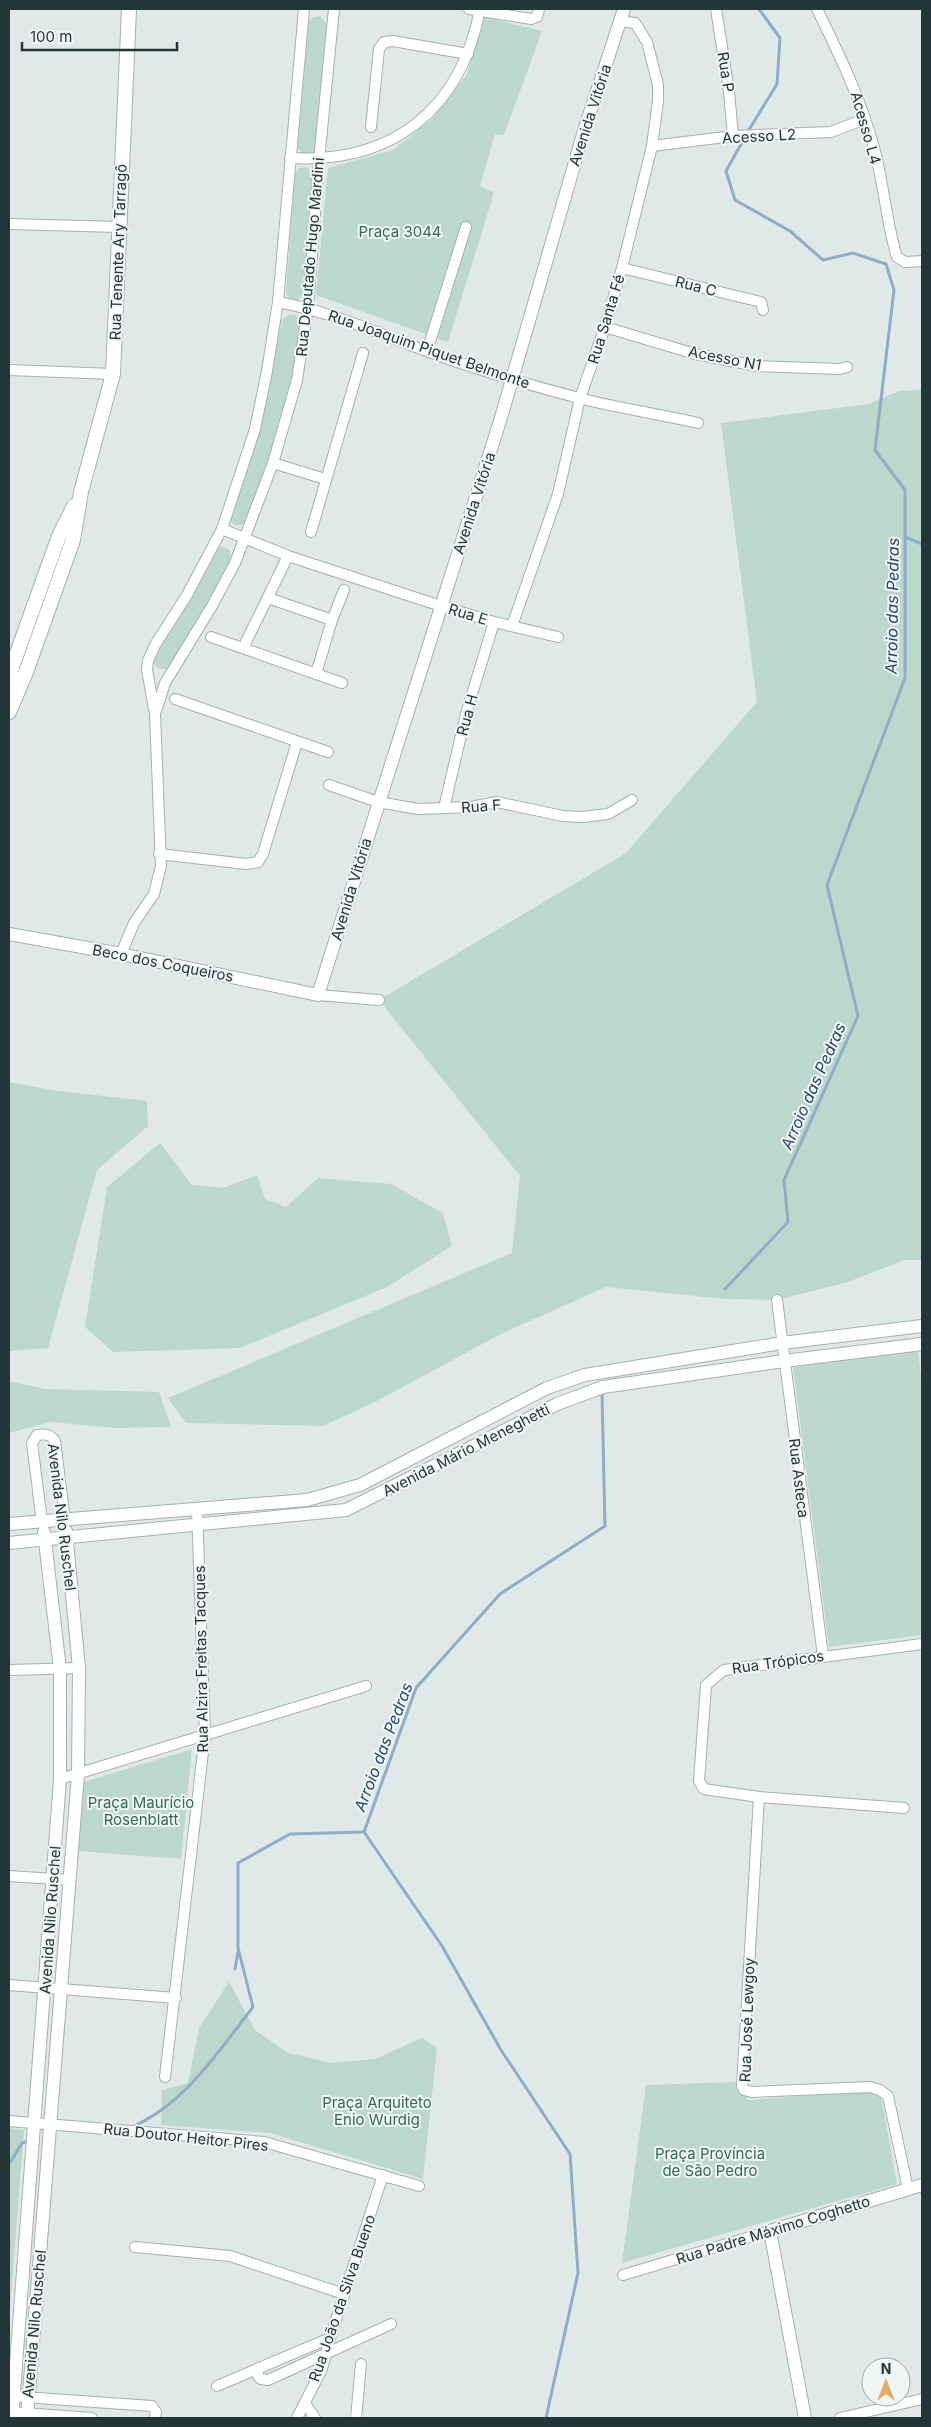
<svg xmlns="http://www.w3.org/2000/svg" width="931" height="2427" viewBox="0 0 931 2427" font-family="Inter,sans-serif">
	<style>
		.green { fill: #bcd8cd }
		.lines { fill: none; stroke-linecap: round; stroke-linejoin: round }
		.stream { stroke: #8facc8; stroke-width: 3 }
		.minor-casing { stroke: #a4b0af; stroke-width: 12 }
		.tertiary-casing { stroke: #a4b0af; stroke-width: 14 }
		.secondary-casing { stroke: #a1b3b3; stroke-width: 16 }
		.minor { stroke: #fff; stroke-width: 10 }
		.tertiary { stroke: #fff; stroke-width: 12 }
		.secondary { stroke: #fff; stroke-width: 14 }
		.labels { text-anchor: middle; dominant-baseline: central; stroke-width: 4; stroke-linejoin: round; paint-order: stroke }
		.street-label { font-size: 15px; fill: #233637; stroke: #f0f6f5 }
		.park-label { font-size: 15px; fill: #33695a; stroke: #f0f6f5 }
		.water-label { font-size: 16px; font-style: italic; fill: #25486b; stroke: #f0f6f5 }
	</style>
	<rect width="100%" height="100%" fill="#e0e9e8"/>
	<!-- green -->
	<g class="green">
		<polygon points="320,16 327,24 316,149 312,154 302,154 298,148 308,23 313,17"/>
		<polygon points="484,17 542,31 504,135 495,134 480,186 494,193 448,342 316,295 328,168 393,150 432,119 466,76"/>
		<polygon points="307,167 314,175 304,294 297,301 290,299 286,293 295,174 299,168"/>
		<polygon points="289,314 296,315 301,320 292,379 277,437 246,523 237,526 232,523 230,517 261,423 282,320"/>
		<polygon points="922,390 922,1260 904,1260 848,1282 777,1300 725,1299 606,1287 501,1334 377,1401 323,1426 186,1423 168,1398 512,1253 520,1176 379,1000 626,853 757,702 721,423 868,404 899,391"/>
		<path d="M222 546 230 550C237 565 181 649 170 666 164 671 158 670 154 664L153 657 216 548Z"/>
		<polygon points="9,1082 58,1091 147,1101 148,1126 97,1170 48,1348 9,1351"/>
		<polygon points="160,1143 192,1185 223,1188 257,1175 265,1199 286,1207 318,1178 391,1184 443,1213 452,1246 387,1287 240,1348 113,1352 85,1327 107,1187"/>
		<polygon points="918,1351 922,1387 922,1635 829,1647 793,1367"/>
		<polygon points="9,1381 45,1389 159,1392 171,1427 117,1428 50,1422 9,1433"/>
		<polygon points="192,1749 181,1859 78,1851 84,1782"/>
		<polygon points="229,1982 255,2030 288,2053 331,2063 375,2059 422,2038 437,2048 423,2179 270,2133 161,2125 162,2090 188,2083 199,2028"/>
		<polygon points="735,2082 749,2100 880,2090 897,2184 622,2263 646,2085"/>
		<polygon points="9,2128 24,2130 9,2322"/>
	</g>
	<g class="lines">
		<!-- stream -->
		<g class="stream">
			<polyline points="747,133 777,84 780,38 759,9"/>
			<polyline points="905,537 922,544"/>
			<polyline points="725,1289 788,1222 784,1180 858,1016 827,885 905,678 905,490 875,450 894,290 886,264 853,253 823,260 790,231 735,200 726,171 744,139"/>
			<polyline points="364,1832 442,1946 501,2050 570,2154 578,2273 546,2418"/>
			<polyline points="364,1832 416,1688 500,1594 605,1526 602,1393"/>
			<polyline points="235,1969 238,1952"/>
			<path d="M130 2128C185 2104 217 2053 253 2007L238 1948V1863L290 1834 364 1832"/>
			<polyline points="9,2164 22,2143 29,2141"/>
		</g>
		<defs>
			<g id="minor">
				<polyline points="469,9 531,19 537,17 539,9"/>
				<polyline points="716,9 729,92 733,136"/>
				<path d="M817 9C839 54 861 99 874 148 884 183 886 222 897 257L905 262 922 261"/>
				<polyline points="371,127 379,49 384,42 393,41 468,54"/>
				<polyline points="652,146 733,136 831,132 865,119"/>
				<path d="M290 158C392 164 461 110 480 9"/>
				<polyline points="9,224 118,227"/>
				<polyline points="622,268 761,302 763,310"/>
				<path d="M278 302C338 313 393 340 451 360 493 374 536 387 579 398 618 408 659 414 698 423"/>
				<polyline points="605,327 695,354 757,366 840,369 847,367"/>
				<polyline points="427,351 466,227"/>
				<polyline points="9,370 113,374"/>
				<polyline points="273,463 325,479"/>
				<polyline points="222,529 288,556 441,606 494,622 558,637"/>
				<polyline points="311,532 363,353"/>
				<polyline points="268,598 332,620"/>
				<polyline points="512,626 558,494 580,398 605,327 622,268 652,146 658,101 658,85 647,42 635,23 620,21"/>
				<polyline points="211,637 342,683"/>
				<polyline points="243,648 288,556"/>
				<polyline points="316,674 332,620 344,590"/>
				<polyline points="175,699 328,752"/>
				<polyline points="156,711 165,683 212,606 235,563 273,463 297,380 308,307 319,160 334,9"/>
				<polyline points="329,785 378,802 418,809 471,807 497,802 563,816 582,817 608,814 632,800"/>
				<polyline points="444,808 466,714 494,622"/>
				<polyline points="159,854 246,864 258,862 263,854 297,742"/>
				<polyline points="121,954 134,923 154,894 161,866 155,714 147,670 148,661 155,645 187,595 222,529 255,429 267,371 278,302 304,9"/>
				<polyline points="318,995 379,1000"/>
				<polyline points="777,1300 823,1656"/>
				<path d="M42 1522 32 1443 37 1435C46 1434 50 1434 55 1441L65 1520"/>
				<polyline points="9,1670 79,1668"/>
				<polyline points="60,1779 366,1686"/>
				<polyline points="759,1797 742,2086 744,2090 752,2092 870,2087 880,2090 888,2096 908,2189"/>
				<polyline points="904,1808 759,1797 704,1789 699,1781 706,1685 724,1670 922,1644"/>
				<polyline points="9,1876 70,1880"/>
				<polyline points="9,1985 176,1998"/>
				<polyline points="165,2077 205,1735 197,1509"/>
				<polyline points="9,2121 264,2142 419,2186"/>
				<polyline points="135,2247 230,2256 344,2294"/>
				<polyline points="623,2275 770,2231"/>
				<polyline points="258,2368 258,2376 261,2379 268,2380 391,2324"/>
				<polyline points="217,2386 330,2338"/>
				<polyline points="9,2396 152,2406 156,2412 155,2418"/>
				<polyline points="305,2403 315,2418"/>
				<polyline points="9,2412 92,2418"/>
				<polyline points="297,2418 322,2369 330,2338 383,2175"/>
				<polyline points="356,2418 361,2364"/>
				<polyline points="840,2418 922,2399"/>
			</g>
			<g id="tertiary">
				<polyline points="9,934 121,954 318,995 500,421 584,131 624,9"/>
				<polyline points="9,1524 307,1500 360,1485 547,1388 585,1375 782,1343 922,1326"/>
				<polyline points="9,1543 346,1510 557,1404 603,1387 784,1361 922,1344"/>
				<polyline points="12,2418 60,1779 60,1669 44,1532"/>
				<polyline points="27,2418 78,1774 79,1668 66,1531"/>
				<polyline points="805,2418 770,2231 922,2185"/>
			</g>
			<g id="secondary">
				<polyline points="9,685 12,667 59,536 74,506"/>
				<polyline points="9,712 26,672 73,540 81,492 113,374 129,9"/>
			</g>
		</defs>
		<!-- minor casing -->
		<use href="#minor" class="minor-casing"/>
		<!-- tertiary casing -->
		<use href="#tertiary" class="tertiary-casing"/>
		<!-- secondary casing -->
		<use href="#secondary" class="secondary-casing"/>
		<!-- minor -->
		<use href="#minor" class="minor"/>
		<!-- tertiary -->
		<use href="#tertiary" class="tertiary"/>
		<!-- secondary -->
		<use href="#secondary" class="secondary"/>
	</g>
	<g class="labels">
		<!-- street labels -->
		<g class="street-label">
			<text transform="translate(726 72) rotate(81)">Rua P</text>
			<text transform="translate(590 115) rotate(-72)">Avenida Vitória</text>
			<text transform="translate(866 128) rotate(74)">Acesso L4</text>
			<text transform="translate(759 136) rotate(-3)">Acesso L2</text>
			<text transform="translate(118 252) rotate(-88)">Rua Tenente Ary Tarragô</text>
			<text transform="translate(310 257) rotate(-85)">Rua Deputado Hugo Mardini</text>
			<text transform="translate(696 286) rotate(14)">Rua C</text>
			<text transform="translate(606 319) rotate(-73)">Rua Santa Fé</text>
			<text transform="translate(429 349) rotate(19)">Rua Joaquim Piquet Belmonte</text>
			<text transform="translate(725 358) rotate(11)">Acesso N1</text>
			<text transform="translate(474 503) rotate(-72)">Avenida Vitória</text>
			<text transform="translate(468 614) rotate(17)">Rua E</text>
			<text transform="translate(467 715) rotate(-75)">Rua H</text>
			<text transform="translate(481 806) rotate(-4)">Rua F</text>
			<text transform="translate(351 889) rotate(-73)">Avenida Vitória</text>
			<text transform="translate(163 963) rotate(11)">Beco dos Coqueiros</text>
			<text transform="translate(466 1450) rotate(-27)">Avenida Mário Meneghetti</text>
			<text transform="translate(799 1478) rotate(83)">Rua Asteca</text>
			<text transform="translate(62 1517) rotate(83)">Avenida Nilo Ruschel</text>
			<text transform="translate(201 1659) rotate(-91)">Rua Alzira Freitas Tacques</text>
			<text transform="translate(778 1662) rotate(-8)">Rua Trópicos</text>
			<text transform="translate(50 1920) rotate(-86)">Avenida Nilo Ruschel</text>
			<text transform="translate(747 2020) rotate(-88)">Rua José Lewgoy</text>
			<text transform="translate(186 2137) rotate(6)">Rua Doutor Heitor Pires</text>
			<text transform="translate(773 2230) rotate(-17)">Rua Padre Máximo Coghetto</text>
			<text transform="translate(342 2298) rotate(-71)">Rua João da Silva Bueno</text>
			<text transform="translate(34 2324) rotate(-85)">Avenida Nilo Ruschel</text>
		</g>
		<!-- park labels -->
		<g class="park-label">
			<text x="400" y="231">Praça 3044</text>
			<text x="141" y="1802">Praça Maurício<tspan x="141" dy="17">Rosenblatt</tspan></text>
			<text x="377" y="2102">Praça Arquiteto<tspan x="377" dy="17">Enio Wurdig</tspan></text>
			<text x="710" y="2153">Praça Província<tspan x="710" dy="17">de São Pedro</tspan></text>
		</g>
		<!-- water labels -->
		<g class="water-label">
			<text transform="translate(892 606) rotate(-89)">Arroio das Pedras</text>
			<text transform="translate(813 1086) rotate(-66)">Arroio das Pedras</text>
			<text transform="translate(383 1747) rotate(-69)">Arroio das Pedras</text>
		</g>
	</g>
	<!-- border -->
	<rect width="931" height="2427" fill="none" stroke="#233637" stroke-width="20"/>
	<!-- north arrow -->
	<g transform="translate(886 2382)"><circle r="24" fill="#f0f6f5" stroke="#9ea9a9"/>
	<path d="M0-4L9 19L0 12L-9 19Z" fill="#e0ad68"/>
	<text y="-8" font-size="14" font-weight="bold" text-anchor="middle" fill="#233637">N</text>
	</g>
	<!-- scale -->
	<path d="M22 42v8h155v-8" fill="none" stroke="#233637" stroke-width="2.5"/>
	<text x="30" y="42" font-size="15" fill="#233637" stroke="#f0f6f5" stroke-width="4" paint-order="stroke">100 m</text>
</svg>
